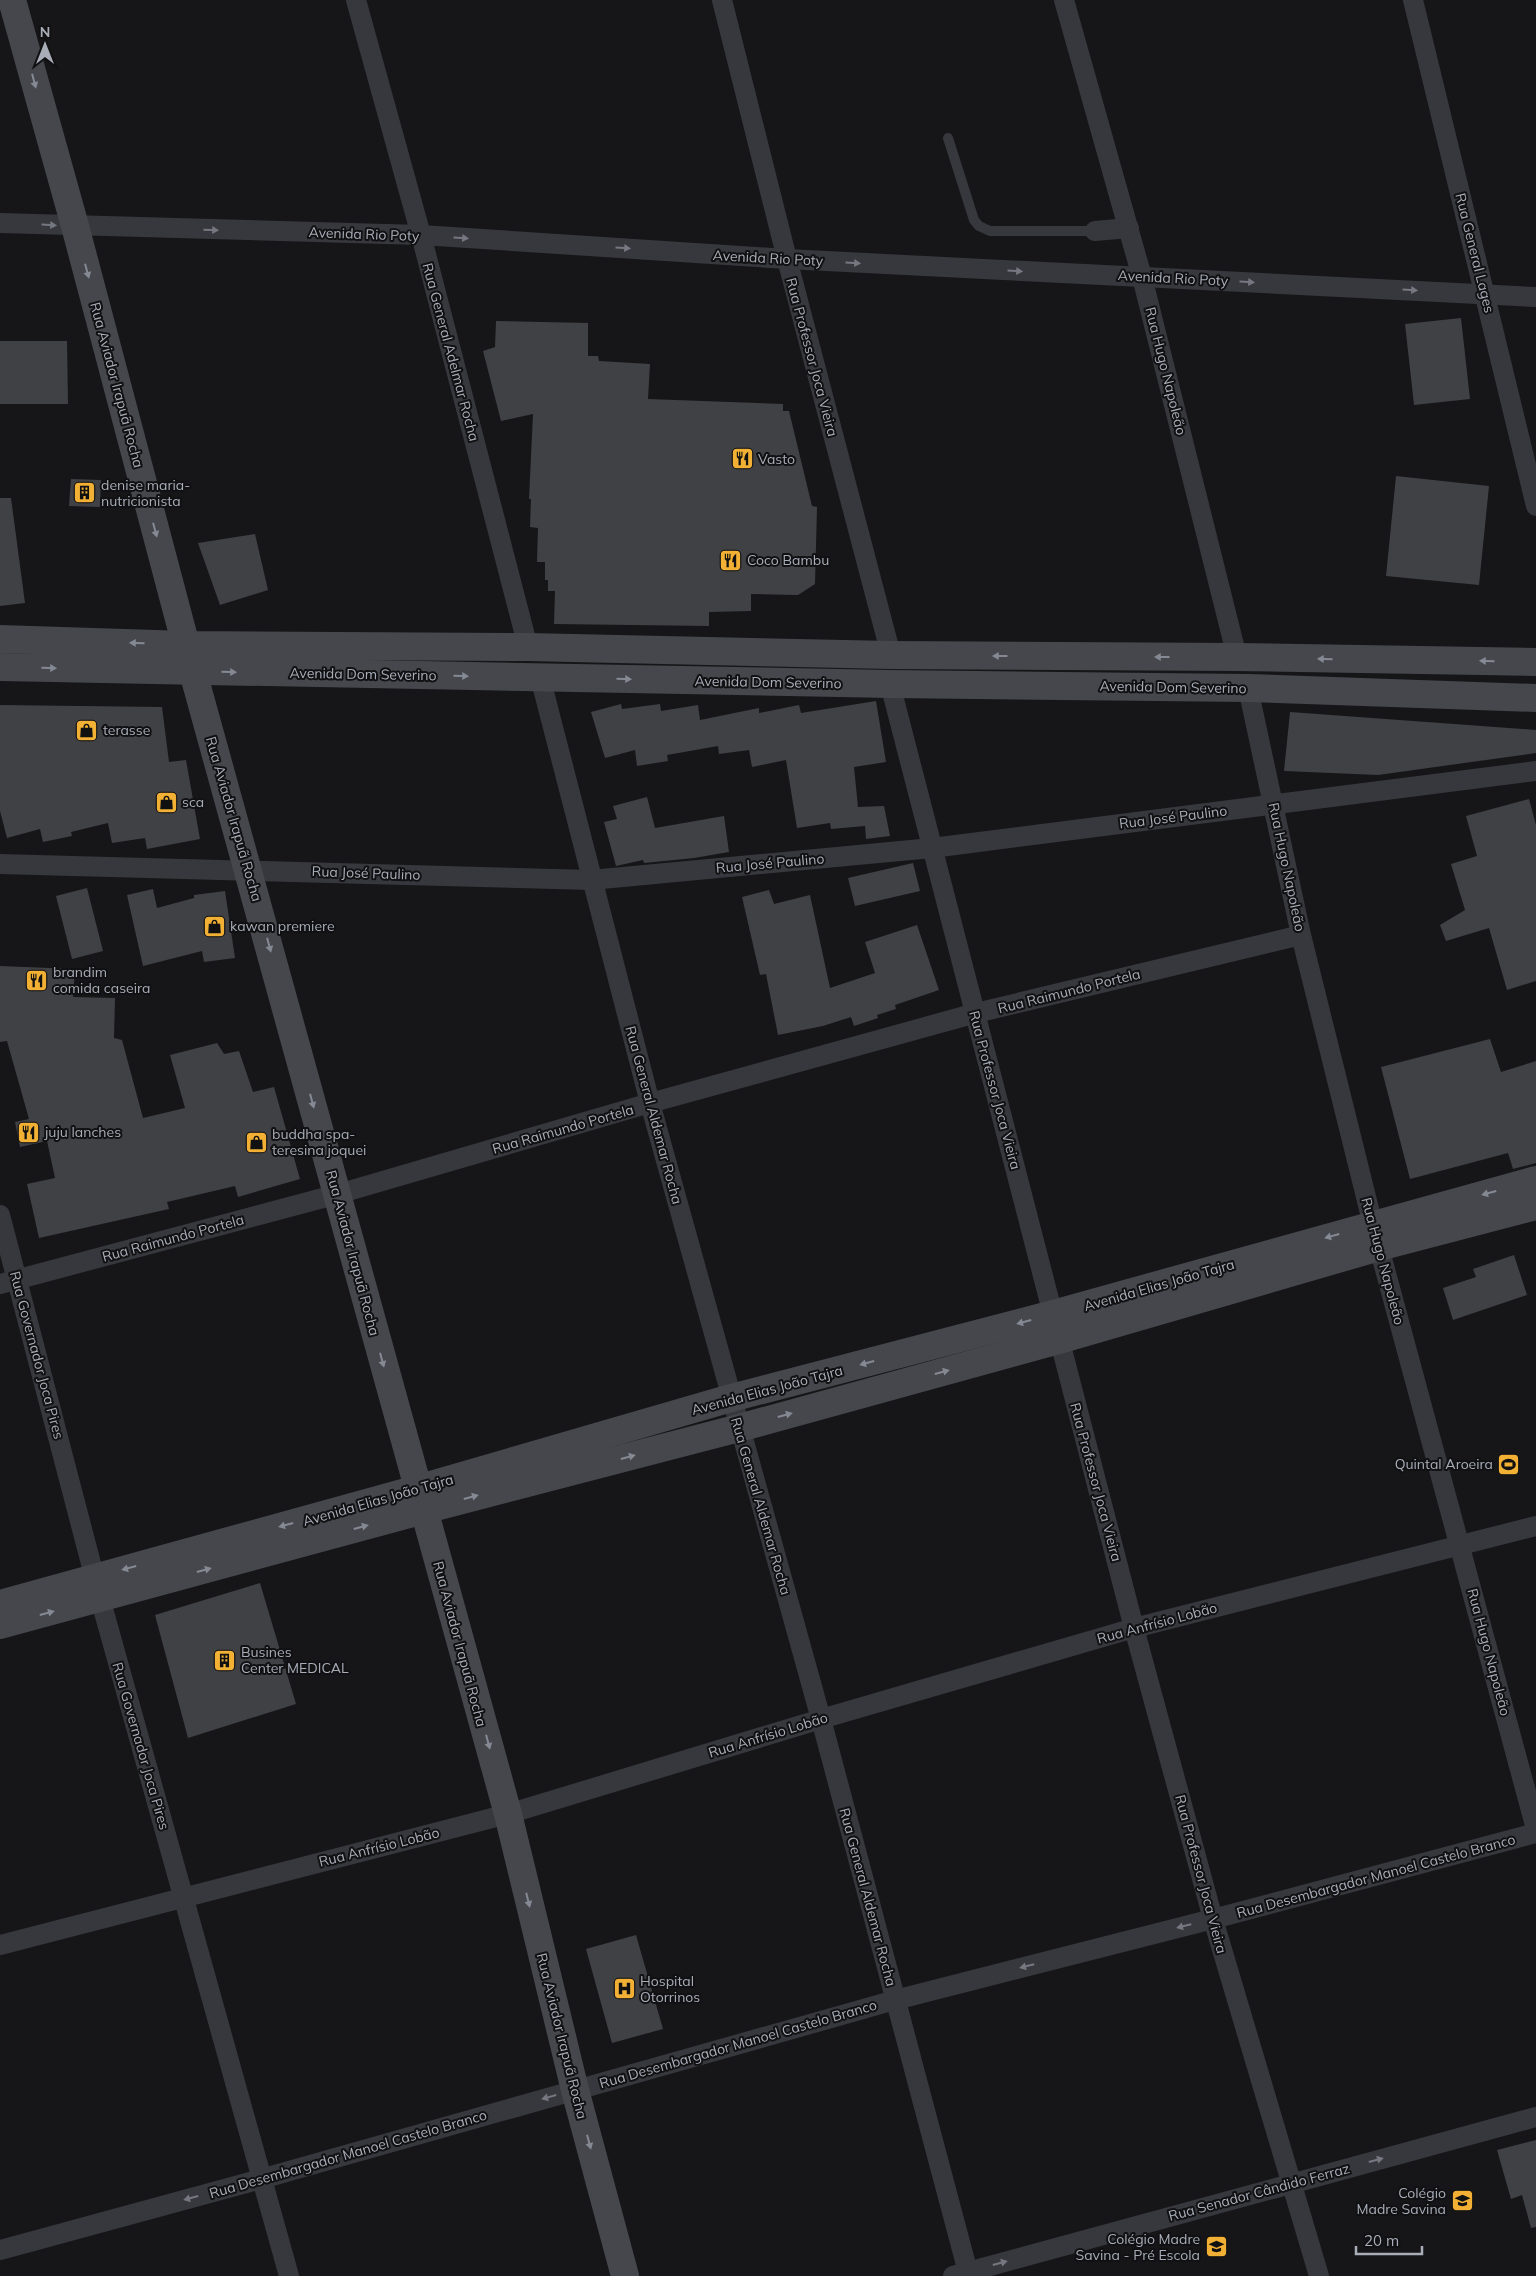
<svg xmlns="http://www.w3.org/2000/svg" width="1536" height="2276" viewBox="0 0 1536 2276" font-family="Mulish,sans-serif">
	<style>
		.building { fill: #404145 }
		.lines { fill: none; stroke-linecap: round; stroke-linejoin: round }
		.lane { stroke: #37383d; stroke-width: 10 }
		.street { stroke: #37383d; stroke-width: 20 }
		.secondary { stroke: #45474d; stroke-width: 28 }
		.oneway { fill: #858993 }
		.oneway2 { fill: #757881 }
		.labels { text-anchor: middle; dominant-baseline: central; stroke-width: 4; stroke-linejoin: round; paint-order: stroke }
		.street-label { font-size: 14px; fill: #a8adb8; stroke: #111113 }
		.poi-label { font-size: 14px; fill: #a8adb8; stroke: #111113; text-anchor: start }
	</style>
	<rect width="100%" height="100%" fill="#161618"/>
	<!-- building -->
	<g class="building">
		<polygon points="1461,318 1470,399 1414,405 1405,324"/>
		<polygon points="496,321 588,323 588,356 598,356 599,361 650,364 648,399 783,404 783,411 789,411 812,506 817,507 815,584 798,595 751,594 751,611 709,612 709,626 554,624 555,591 548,591 548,580 545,580 545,562 537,562 538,528 530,527 531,499 529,499 533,414 501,421 483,351 495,347"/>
		<polygon points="0,341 67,341 68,404 0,404"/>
		<polygon points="1396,476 1489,486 1479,585 1386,576"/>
		<polygon points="71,479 101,480 100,507 69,506"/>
		<polygon points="0,498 11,498 25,603 0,606"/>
		<polygon points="255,534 268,590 220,605 198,543"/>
		<polygon points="876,701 886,762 854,767 858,807 884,806 890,836 866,839 865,826 831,829 830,823 797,828 786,760 752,767 749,750 719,754 718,746 667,755 668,761 637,766 635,750 605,758 591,712 621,704 622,709 660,704 661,711 698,705 700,720 759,708 759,713 799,705 801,713"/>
		<polygon points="0,705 162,707 169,762 186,760 200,839 147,849 145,838 112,843 108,823 71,832 72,836 43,842 40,829 7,838 0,811"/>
		<polygon points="1290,712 1536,730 1536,753 1378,775 1284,771"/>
		<polygon points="647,797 655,828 724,816 729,852 694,858 644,863 643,860 616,866 604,822 617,819 613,806"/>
		<polygon points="1529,799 1536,825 1536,981 1507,990 1489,928 1446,941 1440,925 1465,910 1451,864 1477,856 1466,816"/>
		<polygon points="913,863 920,891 855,906 848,878"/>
		<polygon points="87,888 103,951 72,959 56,896"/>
		<polygon points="153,889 157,908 194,898 194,895 225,891 235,958 204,962 202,951 143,966 127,895"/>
		<polygon points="769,890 774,904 810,895 830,988 875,973 865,942 917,925 939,990 895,1005 896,1009 877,1015 878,1018 854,1026 851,1017 823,1026 778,1035 766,974 760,975 742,897"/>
		<polygon points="0,966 75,969 73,997 115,998 114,1038 122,1040 143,1118 185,1108 170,1055 217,1043 224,1054 239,1051 253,1092 274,1087 300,1179 238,1197 235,1186 167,1202 169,1209 39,1238 27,1184 55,1178 47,1141 20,1147 15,1122 29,1119 7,1041 0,1042"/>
		<polygon points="1490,1039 1501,1072 1536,1061 1536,1163 1513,1169 1508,1153 1410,1179 1381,1067"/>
		<polygon points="1514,1255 1527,1295 1453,1320 1443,1288 1476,1277 1473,1269"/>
		<polygon points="260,1583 296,1704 188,1738 155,1615"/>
		<polygon points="636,1935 663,2029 612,2043 586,1949"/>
		<polygon points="1536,2140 1536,2227 1531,2228 1522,2195 1511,2199 1497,2150"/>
	</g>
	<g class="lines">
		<!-- lane -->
		<polyline class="lane" points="948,138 974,220 979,226 990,231 1095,231"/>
		<!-- street -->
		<g class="street">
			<polyline points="356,0 421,235 528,647"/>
			<polyline points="722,0 787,259 891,655"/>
			<polyline points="1064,0 1142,277 1237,657"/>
			<polyline points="1413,0 1536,506"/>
			<polyline points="0,223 421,235 787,259 1536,297"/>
			<polyline points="1095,231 1129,228"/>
			<polyline points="540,677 650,1103 821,1719 969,2276"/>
			<polyline points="890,684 1134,1628 1213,1919 1319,2276"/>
			<polyline points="1248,688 1301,935 1373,1225 1536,1829"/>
			<polyline points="0,864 591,880 932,848 1536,771"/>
			<polyline points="0,1215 100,1598 289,2276"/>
			<polyline points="0,1284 338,1194 650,1103 976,1013 1301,935"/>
			<polyline points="0,1945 508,1814 821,1719 1134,1628 1536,1526"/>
			<polyline points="0,2250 261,2179 895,2000 1213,1919 1536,1833"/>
			<polyline points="953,2276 1536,2117"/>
		</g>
		<!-- secondary -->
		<g class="secondary">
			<polyline points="12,0 75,226 193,672 508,1814 575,2090 625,2276"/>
			<polyline points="0,639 186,645 528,647 891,655 1237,657 1536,662"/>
			<polyline points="0,667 890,684 1248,688 1536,698"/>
			<polyline points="0,1604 417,1489 731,1398 1053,1314 1536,1180"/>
			<polyline points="0,1625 424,1510 739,1428 1059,1340 1379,1247 1536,1206"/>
		</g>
	</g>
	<!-- one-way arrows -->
	<defs><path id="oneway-solid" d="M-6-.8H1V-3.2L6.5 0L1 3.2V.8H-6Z" transform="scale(1.25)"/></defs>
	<g class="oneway">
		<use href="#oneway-solid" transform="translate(34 81) rotate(75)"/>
		<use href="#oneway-solid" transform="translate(87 271) rotate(75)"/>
		<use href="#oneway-solid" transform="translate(155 530) rotate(75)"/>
		<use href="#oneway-solid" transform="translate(137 643) rotate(-178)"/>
		<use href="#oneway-solid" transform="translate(1000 656) rotate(-180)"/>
		<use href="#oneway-solid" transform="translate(1162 657) rotate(-180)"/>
		<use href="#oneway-solid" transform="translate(1325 659) rotate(-179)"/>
		<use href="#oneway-solid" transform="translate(1487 661) rotate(-179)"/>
		<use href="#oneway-solid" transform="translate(49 668) rotate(1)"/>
		<use href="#oneway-solid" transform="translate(229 672) rotate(1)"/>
		<use href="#oneway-solid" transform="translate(461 676) rotate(1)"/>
		<use href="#oneway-solid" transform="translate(624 679) rotate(1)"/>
		<use href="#oneway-solid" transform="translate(269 945) rotate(75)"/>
		<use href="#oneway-solid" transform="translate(312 1101) rotate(75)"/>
		<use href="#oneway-solid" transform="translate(1489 1193) rotate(165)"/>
		<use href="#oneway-solid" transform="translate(1332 1236) rotate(164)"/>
		<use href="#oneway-solid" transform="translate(1024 1322) rotate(165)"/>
		<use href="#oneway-solid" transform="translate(382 1360) rotate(75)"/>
		<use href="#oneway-solid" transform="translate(867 1363) rotate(165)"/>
		<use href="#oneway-solid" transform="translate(942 1372) rotate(-15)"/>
		<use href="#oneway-solid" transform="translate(785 1415) rotate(-15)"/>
		<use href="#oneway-solid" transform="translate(628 1457) rotate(-15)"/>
		<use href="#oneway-solid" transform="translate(471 1497) rotate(-15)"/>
		<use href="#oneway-solid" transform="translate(286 1525) rotate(165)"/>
		<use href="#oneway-solid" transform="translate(361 1527) rotate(-15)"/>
		<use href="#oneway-solid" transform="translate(129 1568) rotate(165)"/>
		<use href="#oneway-solid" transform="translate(204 1570) rotate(-15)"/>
		<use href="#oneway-solid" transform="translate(47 1613) rotate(-15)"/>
		<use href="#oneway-solid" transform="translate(488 1742) rotate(75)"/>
		<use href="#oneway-solid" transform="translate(528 1900) rotate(76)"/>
		<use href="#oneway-solid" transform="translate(589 2142) rotate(75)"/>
	</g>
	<g class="oneway2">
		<use href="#oneway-solid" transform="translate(49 225) rotate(3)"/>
		<use href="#oneway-solid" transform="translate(211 230) rotate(1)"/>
		<use href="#oneway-solid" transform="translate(461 238) rotate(4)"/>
		<use href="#oneway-solid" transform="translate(623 248) rotate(4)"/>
		<use href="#oneway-solid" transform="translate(853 263) rotate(3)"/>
		<use href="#oneway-solid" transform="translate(1015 271) rotate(3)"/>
		<use href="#oneway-solid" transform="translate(1247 282) rotate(3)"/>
		<use href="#oneway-solid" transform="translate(1410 290) rotate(3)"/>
		<use href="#oneway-solid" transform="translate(1184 1926) rotate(166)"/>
		<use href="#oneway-solid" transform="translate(1027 1966) rotate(166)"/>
		<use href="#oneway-solid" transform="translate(549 2097) rotate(164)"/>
		<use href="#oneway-solid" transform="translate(1376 2160) rotate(-15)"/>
		<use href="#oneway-solid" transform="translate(191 2198) rotate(165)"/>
		<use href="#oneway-solid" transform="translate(1000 2263) rotate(-15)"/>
	</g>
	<!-- icons -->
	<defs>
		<symbol id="restaurant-square" viewBox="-11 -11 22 22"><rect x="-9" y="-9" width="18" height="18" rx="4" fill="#f2b134" stroke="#111113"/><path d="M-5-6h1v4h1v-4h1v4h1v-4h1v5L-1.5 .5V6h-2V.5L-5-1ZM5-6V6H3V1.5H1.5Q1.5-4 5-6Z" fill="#111"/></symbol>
		<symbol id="building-square" viewBox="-11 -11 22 22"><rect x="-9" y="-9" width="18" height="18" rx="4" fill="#f2b134" stroke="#111113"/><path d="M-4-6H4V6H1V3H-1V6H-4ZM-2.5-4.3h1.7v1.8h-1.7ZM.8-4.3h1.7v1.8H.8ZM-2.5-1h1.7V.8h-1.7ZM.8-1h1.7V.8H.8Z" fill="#111"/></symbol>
		<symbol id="shop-square" viewBox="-11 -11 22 22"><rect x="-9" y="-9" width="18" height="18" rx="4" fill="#f2b134" stroke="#111113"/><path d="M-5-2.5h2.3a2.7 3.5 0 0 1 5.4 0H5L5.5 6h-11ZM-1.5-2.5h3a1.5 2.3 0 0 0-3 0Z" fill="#111"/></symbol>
		<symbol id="stadium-square" viewBox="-11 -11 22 22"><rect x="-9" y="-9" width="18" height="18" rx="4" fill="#f2b134" stroke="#111113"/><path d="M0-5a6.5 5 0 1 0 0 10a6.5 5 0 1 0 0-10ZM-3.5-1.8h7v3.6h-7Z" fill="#111"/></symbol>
		<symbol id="hospital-square" viewBox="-11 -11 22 22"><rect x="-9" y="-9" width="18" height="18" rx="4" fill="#f2b134" stroke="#111113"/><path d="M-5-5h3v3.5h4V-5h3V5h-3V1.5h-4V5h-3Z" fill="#111"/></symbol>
		<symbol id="school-square" viewBox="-11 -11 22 22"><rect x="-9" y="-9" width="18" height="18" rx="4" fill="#f2b134" stroke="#111113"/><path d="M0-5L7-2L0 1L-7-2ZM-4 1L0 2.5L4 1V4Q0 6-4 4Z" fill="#111"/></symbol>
	</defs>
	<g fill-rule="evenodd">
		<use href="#restaurant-square" x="730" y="446" width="25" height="25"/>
		<use href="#building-square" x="72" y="480" width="25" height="25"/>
		<use href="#restaurant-square" x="718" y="548" width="25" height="25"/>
		<use href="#shop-square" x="74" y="718" width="25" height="25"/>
		<use href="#shop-square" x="154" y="790" width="25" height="25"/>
		<use href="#shop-square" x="202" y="914" width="25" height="25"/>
		<use href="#restaurant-square" x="24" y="968" width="25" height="25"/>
		<use href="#restaurant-square" x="16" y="1120" width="25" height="25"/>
		<use href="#shop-square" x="244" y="1130" width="25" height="25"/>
		<use href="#stadium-square" x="1496" y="1452" width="25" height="25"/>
		<use href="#building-square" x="212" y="1648" width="25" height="25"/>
		<use href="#hospital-square" x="612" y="1976" width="25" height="25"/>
		<use href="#school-square" x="1450" y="2188" width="25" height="25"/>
		<use href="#school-square" x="1204" y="2234" width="25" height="25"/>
	</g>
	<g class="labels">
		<!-- street labels -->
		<g class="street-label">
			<text transform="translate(364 234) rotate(2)">Avenida Rio Poty</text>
			<text transform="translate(1475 253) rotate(76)">Rua General Lages</text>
			<text transform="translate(768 258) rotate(3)">Avenida Rio Poty</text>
			<text transform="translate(1173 278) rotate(3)">Avenida Rio Poty</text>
			<text transform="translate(451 352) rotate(75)">Rua General Adelmar Rocha</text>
			<text transform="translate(812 357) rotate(75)">Rua Professor Joca Vieira</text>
			<text transform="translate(1166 371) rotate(76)">Rua Hugo Napoleão</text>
			<text transform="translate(117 385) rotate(75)">Rua Aviador Irapuã Rocha</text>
			<text transform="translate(363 674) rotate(1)">Avenida Dom Severino</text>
			<text transform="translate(768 682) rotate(1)">Avenida Dom Severino</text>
			<text transform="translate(1173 687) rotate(1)">Avenida Dom Severino</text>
			<text transform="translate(1173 817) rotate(-7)">Rua José Paulino</text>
			<text transform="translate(234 819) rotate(74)">Rua Aviador Irapuã Rocha</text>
			<text transform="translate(770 863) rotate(-5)">Rua José Paulino</text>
			<text transform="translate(1287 867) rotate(78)">Rua Hugo Napoleão</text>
			<text transform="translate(366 873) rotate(2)">Rua José Paulino</text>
			<text transform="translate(1069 991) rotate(-14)">Rua Raimundo Portela</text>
			<text transform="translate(995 1090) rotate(75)">Rua Professor Joca Vieira</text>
			<text transform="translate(654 1115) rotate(75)">Rua General Aldemar Rocha</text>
			<text transform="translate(563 1129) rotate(-16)">Rua Raimundo Portela</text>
			<text transform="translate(173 1238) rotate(-15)">Rua Raimundo Portela</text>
			<text transform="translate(353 1253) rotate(75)">Rua Aviador Irapuã Rocha</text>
			<text transform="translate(1383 1261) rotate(75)">Rua Hugo Napoleão</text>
			<text transform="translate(1159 1285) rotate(-16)">Avenida Elias João Tajra</text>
			<text transform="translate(37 1355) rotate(75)">Rua Governador Joca Pires</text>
			<text transform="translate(767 1390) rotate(-15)">Avenida Elias João Tajra</text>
			<text transform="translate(1096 1482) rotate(75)">Rua Professor Joca Vieira</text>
			<text transform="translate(378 1500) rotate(-16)">Avenida Elias João Tajra</text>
			<text transform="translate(761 1506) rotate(74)">Rua General Aldemar Rocha</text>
			<text transform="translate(1157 1623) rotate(-15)">Rua Anfrísio Lobão</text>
			<text transform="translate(460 1644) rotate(75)">Rua Aviador Irapuã Rocha</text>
			<text transform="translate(1489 1652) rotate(75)">Rua Hugo Napoleão</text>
			<text transform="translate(768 1735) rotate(-17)">Rua Anfrísio Lobão</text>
			<text transform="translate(141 1746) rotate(74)">Rua Governador Joca Pires</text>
			<text transform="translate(379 1847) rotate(-14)">Rua Anfrísio Lobão</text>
			<text transform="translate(1201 1874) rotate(75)">Rua Professor Joca Vieira</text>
			<text transform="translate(1376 1876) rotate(-15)">Rua Desembargador Manoel Castelo Branco</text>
			<text transform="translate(868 1897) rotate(75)">Rua General Aldemar Rocha</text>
			<text transform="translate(562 2036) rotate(76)">Rua Aviador Irapuã Rocha</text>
			<text transform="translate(738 2044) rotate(-16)">Rua Desembargador Manoel Castelo Branco</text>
			<text transform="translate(348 2154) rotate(-16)">Rua Desembargador Manoel Castelo Branco</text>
			<text transform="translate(1259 2192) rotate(-15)">Rua Senador Cândido Ferraz</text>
		</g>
		<!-- poi labels -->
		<g class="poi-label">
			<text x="758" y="459">Vasto</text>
			<text x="101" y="485">denise maria-<tspan x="101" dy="16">nutricionista</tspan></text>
			<text x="747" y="560">Coco Bambu</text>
			<text x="103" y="730">terasse</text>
			<text x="182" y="802">sca</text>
			<text x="230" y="926">kawan premiere</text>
			<text x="53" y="972">brandim<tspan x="53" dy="16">comida caseira</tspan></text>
			<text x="45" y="1132">juju lanches</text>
			<text x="272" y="1134">buddha spa-<tspan x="272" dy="16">teresina joquei</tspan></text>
			<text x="1493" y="1464" text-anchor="end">Quintal Aroeira</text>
			<text x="241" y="1652">Busines<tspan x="241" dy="16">Center MEDICAL</tspan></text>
			<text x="640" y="1981">Hospital<tspan x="640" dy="16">Otorrinos</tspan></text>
			<text x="1446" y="2193" text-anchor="end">Colégio<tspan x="1446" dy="16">Madre Savina</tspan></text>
			<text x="1200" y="2239" text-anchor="end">Colégio Madre<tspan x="1200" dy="16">Savina - Pré Escola</tspan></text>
		</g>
	</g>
	<!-- north arrow -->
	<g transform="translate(45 45)" stroke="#111113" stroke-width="4" paint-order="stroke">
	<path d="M0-4L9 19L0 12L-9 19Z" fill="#a8adb8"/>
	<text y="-8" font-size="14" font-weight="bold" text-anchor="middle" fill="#a8adb8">N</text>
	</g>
	<!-- scale -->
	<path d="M1356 2246v8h66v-8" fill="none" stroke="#a8adb8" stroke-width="2.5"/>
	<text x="1364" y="2246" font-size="15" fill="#a8adb8" stroke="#111113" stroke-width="4" paint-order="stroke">20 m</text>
</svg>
